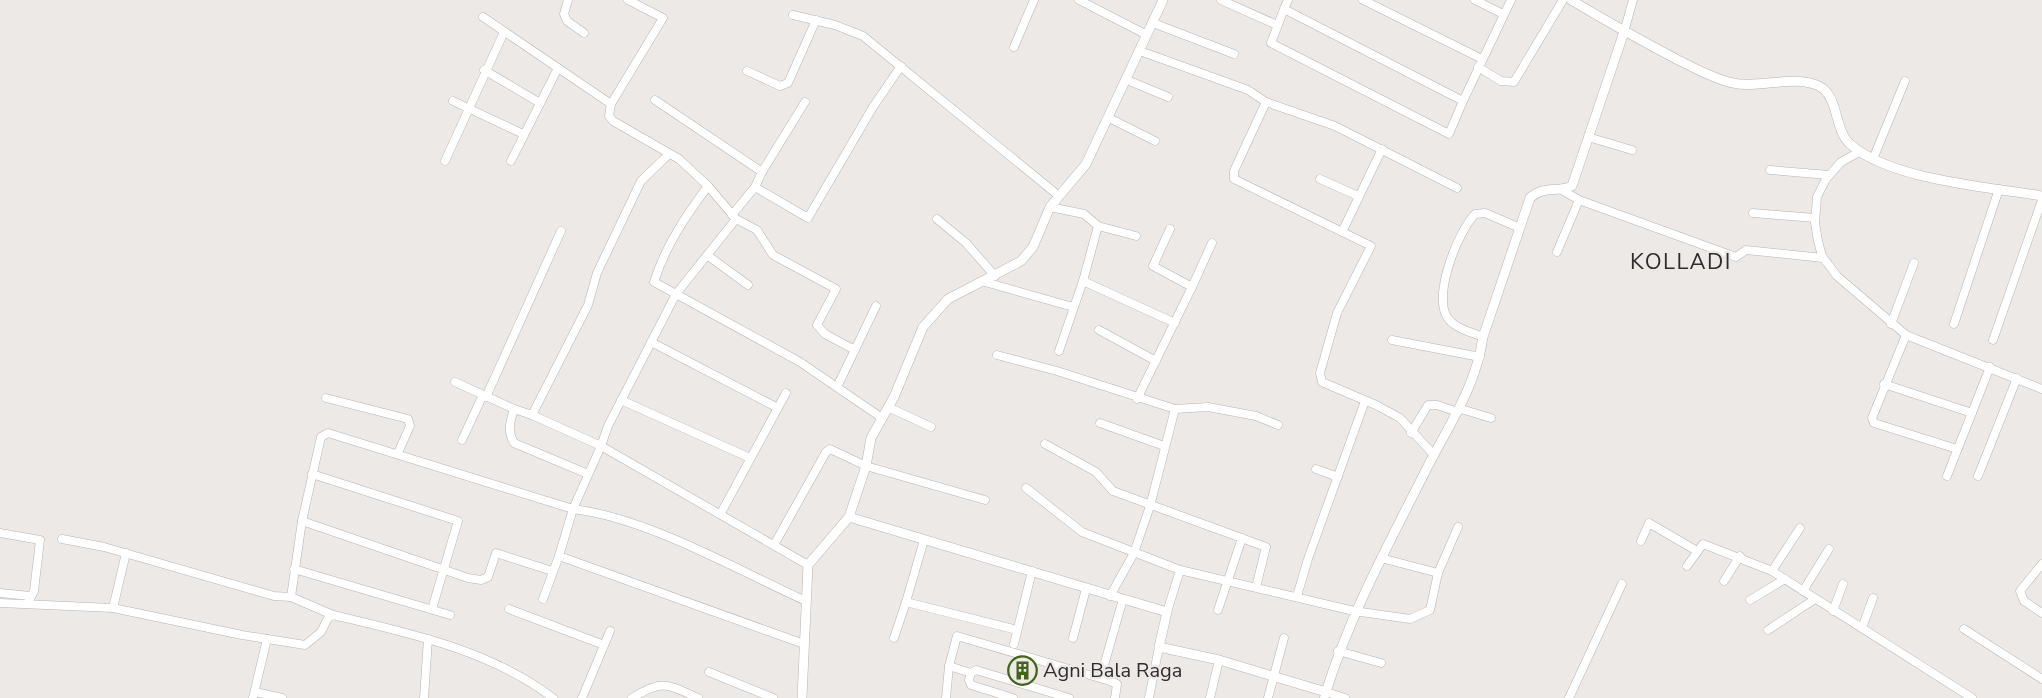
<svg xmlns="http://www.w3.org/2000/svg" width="2042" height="698" viewBox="0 0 2042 698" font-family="'Nunito Sans',sans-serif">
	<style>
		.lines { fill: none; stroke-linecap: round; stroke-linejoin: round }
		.minor-casing { stroke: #b7b4b2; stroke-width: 9 }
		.tertiary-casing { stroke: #b7b4b2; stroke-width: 10 }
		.minor { stroke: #fff; stroke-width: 8 }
		.tertiary { stroke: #fff; stroke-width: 9 }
		.labels { text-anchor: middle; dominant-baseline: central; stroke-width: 4.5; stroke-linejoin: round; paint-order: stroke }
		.poi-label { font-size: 20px; fill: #2e2c2c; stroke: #ece9e7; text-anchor: start }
		.quarter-label { font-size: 22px; letter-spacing: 1.5px; fill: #2e2c2c; stroke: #ece9e7 }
	</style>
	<rect width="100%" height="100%" fill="#ece9e7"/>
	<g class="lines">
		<defs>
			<g id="minor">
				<polyline points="568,0 564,14 567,21 584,33"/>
				<polyline points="628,0 663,18 611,104 609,116 613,121 679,159 708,186 736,219 676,294 800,362 882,418"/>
				<polyline points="1079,0 1147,35"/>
				<polyline points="1221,0 1277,25"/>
				<polyline points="1288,0 1284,9 1463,101 1511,0"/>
				<polyline points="1363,0 1482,59"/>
				<polyline points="1475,0 1503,14"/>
				<polyline points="1284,9 1271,43 1449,134 1463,101"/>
				<polyline points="793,15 835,25 863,36 1059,196"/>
				<polyline points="483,17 611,104"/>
				<polyline points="1153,23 1234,54"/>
				<polyline points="1624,32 1633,0"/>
				<polyline points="1014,47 1034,0"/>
				<polyline points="1140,51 1248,90 1266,102 1234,171 1234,179 1371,246 1337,313 1320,373 1322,382 1376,405 1400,418 1434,455"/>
				<polyline points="1478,67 1501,81 1514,82 1563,0"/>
				<polyline points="484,70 540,103"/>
				<polyline points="747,71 780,86 788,83 816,20"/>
				<polyline points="1127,80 1168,97"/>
				<polyline points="655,100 762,172 755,187 732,215"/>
				<polyline points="453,101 523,134"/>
				<polyline points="1266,102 1335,126 1457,188"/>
				<polyline points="1109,118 1155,141"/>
				<polyline points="1588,137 1632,150"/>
				<polyline points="1859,152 1841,162 1826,179 1817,197 1815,223 1818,241 1822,256 1837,276 1906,335 2042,389"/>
				<polyline points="669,154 641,181 597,273 588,305 532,415 601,446 573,509 559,556 804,644"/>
				<polyline points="1873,159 1905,81"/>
				<polyline points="445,161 504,32"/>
				<polyline points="511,161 558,68"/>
				<polyline points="1770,170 1829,175"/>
				<polyline points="762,172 805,102"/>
				<polyline points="1320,179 1358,196"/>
				<path d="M708 186C685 217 666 245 654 282L676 294 608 426 601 446 808 565"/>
				<polyline points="755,187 808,218 873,107 901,66"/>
				<polyline points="1562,190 1579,200 1736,257 1746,250 1823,258"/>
				<polyline points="1050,207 1084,214 1098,226 1083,281"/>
				<polyline points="1753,213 1815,218"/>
				<polyline points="736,219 757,230 773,255 836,289 817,325 825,334 855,350"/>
				<polyline points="937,219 966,243 995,276"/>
				<polyline points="1098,226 1136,236"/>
				<polyline points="1342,232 1382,149"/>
				<polyline points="1557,252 1579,200"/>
				<polyline points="707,255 748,285"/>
				<polyline points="985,282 1073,307"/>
				<polyline points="1192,287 1212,243"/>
				<polyline points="1891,324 1914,263"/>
				<polyline points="1954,324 1999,189"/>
				<polyline points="1099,330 1156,361"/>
				<polyline points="1906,335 1872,418 1874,423 1957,449"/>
				<path d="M1483 337C1471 332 1455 329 1447 317 1433 294 1458 232 1475 214L1485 213 1520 228"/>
				<polyline points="1392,340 1480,357"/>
				<polyline points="1993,340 2042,200"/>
				<polyline points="651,342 778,408"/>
				<polyline points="1059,351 1083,281 1175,323"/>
				<polyline points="997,355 1057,371 1175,409 1208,407 1256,416 1278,425"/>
				<polyline points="455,382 514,409"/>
				<polyline points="1884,384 1972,413"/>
				<polyline points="837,387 876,306"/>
				<polyline points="486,397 561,231"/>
				<polyline points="326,398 408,419 410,426 398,453"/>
				<polyline points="1137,399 1192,287 1153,266 1170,229"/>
				<polyline points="621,400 750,458"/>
				<polyline points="888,407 931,427"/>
				<polyline points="1461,409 1491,418"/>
				<path d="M532 415 514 409C510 422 507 431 514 443L588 474"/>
				<polyline points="1100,423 1164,446"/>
				<polyline points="1411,433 1428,405 1437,405 1458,412"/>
				<polyline points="462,440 483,395"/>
				<polyline points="1045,444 1096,472 1113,491 1266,547 1256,587"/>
				<polyline points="1316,469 1338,477"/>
				<polyline points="312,474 458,521 432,609"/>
				<polyline points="1947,476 1990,367"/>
				<polyline points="1978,476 2017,378"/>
				<polyline points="1026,488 1082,532 1180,570 1354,611 1410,619 1430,610 1438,573 1458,527"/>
				<polyline points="721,513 786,393"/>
				<polyline points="302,521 468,578 481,580 488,577 496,553 552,571"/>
				<polyline points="1800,528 1772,571 1972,698"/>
				<polyline points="0,533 40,540 34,591 27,604"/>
				<polyline points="62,539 104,547 274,596 291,597"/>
				<polyline points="924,540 906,602 1017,630"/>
				<polyline points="1641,541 1649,523 1697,551"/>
				<polyline points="774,545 826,452 830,449 866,466 985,500"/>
				<polyline points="1381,558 1438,573"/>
				<polyline points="2042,564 2020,591 2024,601 2042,613"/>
				<polyline points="1687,566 1703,544 1772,571"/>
				<polyline points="294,569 450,615"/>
				<polyline points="1724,581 1740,556"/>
				<polyline points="1803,591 1829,549"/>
				<polyline points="0,593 30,596"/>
				<polyline points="1110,596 1134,553 1150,506 1175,409"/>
				<polyline points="1297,596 1308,559 1365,401"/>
				<polyline points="543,599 559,556"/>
				<polyline points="1750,600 1785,579"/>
				<path d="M0 603 113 608 242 635 305 645 321 632 328 618 333 615C409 633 490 650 553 698"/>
				<polyline points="113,608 126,553"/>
				<polyline points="509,609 604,645"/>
				<polyline points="1218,610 1242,538"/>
				<polyline points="1833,611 1843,584"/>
				<polyline points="1167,612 1180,570"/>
				<path d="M333 615 291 597 302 521 321 437 328 433 573 509C648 518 737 570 806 601"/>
				<polyline points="1862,628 1873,598"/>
				<polyline points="1964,629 2042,679"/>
				<polyline points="1768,630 1815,599"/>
				<polyline points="894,638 906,602"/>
				<polyline points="1073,638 1086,589"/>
				<polyline points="1014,644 1032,571"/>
				<polyline points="1338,651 1381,663"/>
				<polyline points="1105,662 1123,599"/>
				<polyline points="949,666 971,673 976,670 1069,698"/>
				<polyline points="709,672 773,698"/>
				<polyline points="971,673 969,680 971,685 1013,698"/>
				<polyline points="255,692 282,698"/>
				<polyline points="253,698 267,639"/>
				<polyline points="424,698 428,639"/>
				<polyline points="582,698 610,631"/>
				<path d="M632 698C663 679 667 684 698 698"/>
				<polyline points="946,698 949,666 957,636 1110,681 1117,684 1115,698"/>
				<polyline points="1149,698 1159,647"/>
				<polyline points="1210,698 1219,660"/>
				<polyline points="1268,698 1284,638"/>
				<polyline points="1324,698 1326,692 1345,698"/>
				<polyline points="1569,698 1622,584"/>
			</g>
			<g id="tertiary">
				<path d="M1571 0C1606 21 1642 41 1678 60 1695 68 1714 79 1733 83 1760 89 1793 74 1819 86 1839 96 1834 130 1850 144 1890 180 1989 187 2042 196"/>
				<path d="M849 517 1167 612 1159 647 1219 660 1326 692C1351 611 1392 538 1430 462 1452 420 1476 385 1483 337L1530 198C1544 185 1556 193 1572 186L1624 32"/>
				<polyline points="802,698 808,565 849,517 866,466 871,438 894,397 923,327 948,299 1021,261 1033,247 1050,207 1086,164 1163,0"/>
			</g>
		</defs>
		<!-- minor casing -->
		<use href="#minor" class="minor-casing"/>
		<!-- tertiary casing -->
		<use href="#tertiary" class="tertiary-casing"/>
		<!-- minor -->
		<use href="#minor" class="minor"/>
		<!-- tertiary -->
		<use href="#tertiary" class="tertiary"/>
	</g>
	<!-- icons -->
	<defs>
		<symbol id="building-ring" viewBox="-11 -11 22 22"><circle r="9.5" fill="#ece9e7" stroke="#43641a" stroke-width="1.5"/><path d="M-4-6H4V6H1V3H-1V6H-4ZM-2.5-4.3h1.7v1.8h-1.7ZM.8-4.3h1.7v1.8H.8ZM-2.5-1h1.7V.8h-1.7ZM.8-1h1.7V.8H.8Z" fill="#43641a"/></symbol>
	</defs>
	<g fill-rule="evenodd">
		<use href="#building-ring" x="1006" y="654" width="33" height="33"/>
	</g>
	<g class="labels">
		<!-- poi labels -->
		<g class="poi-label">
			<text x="1043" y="670">Agni Bala Raga</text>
		</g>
		<!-- quarter labels -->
		<g class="quarter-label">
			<text x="1681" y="262">KOLLADI</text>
		</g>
	</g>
</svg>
